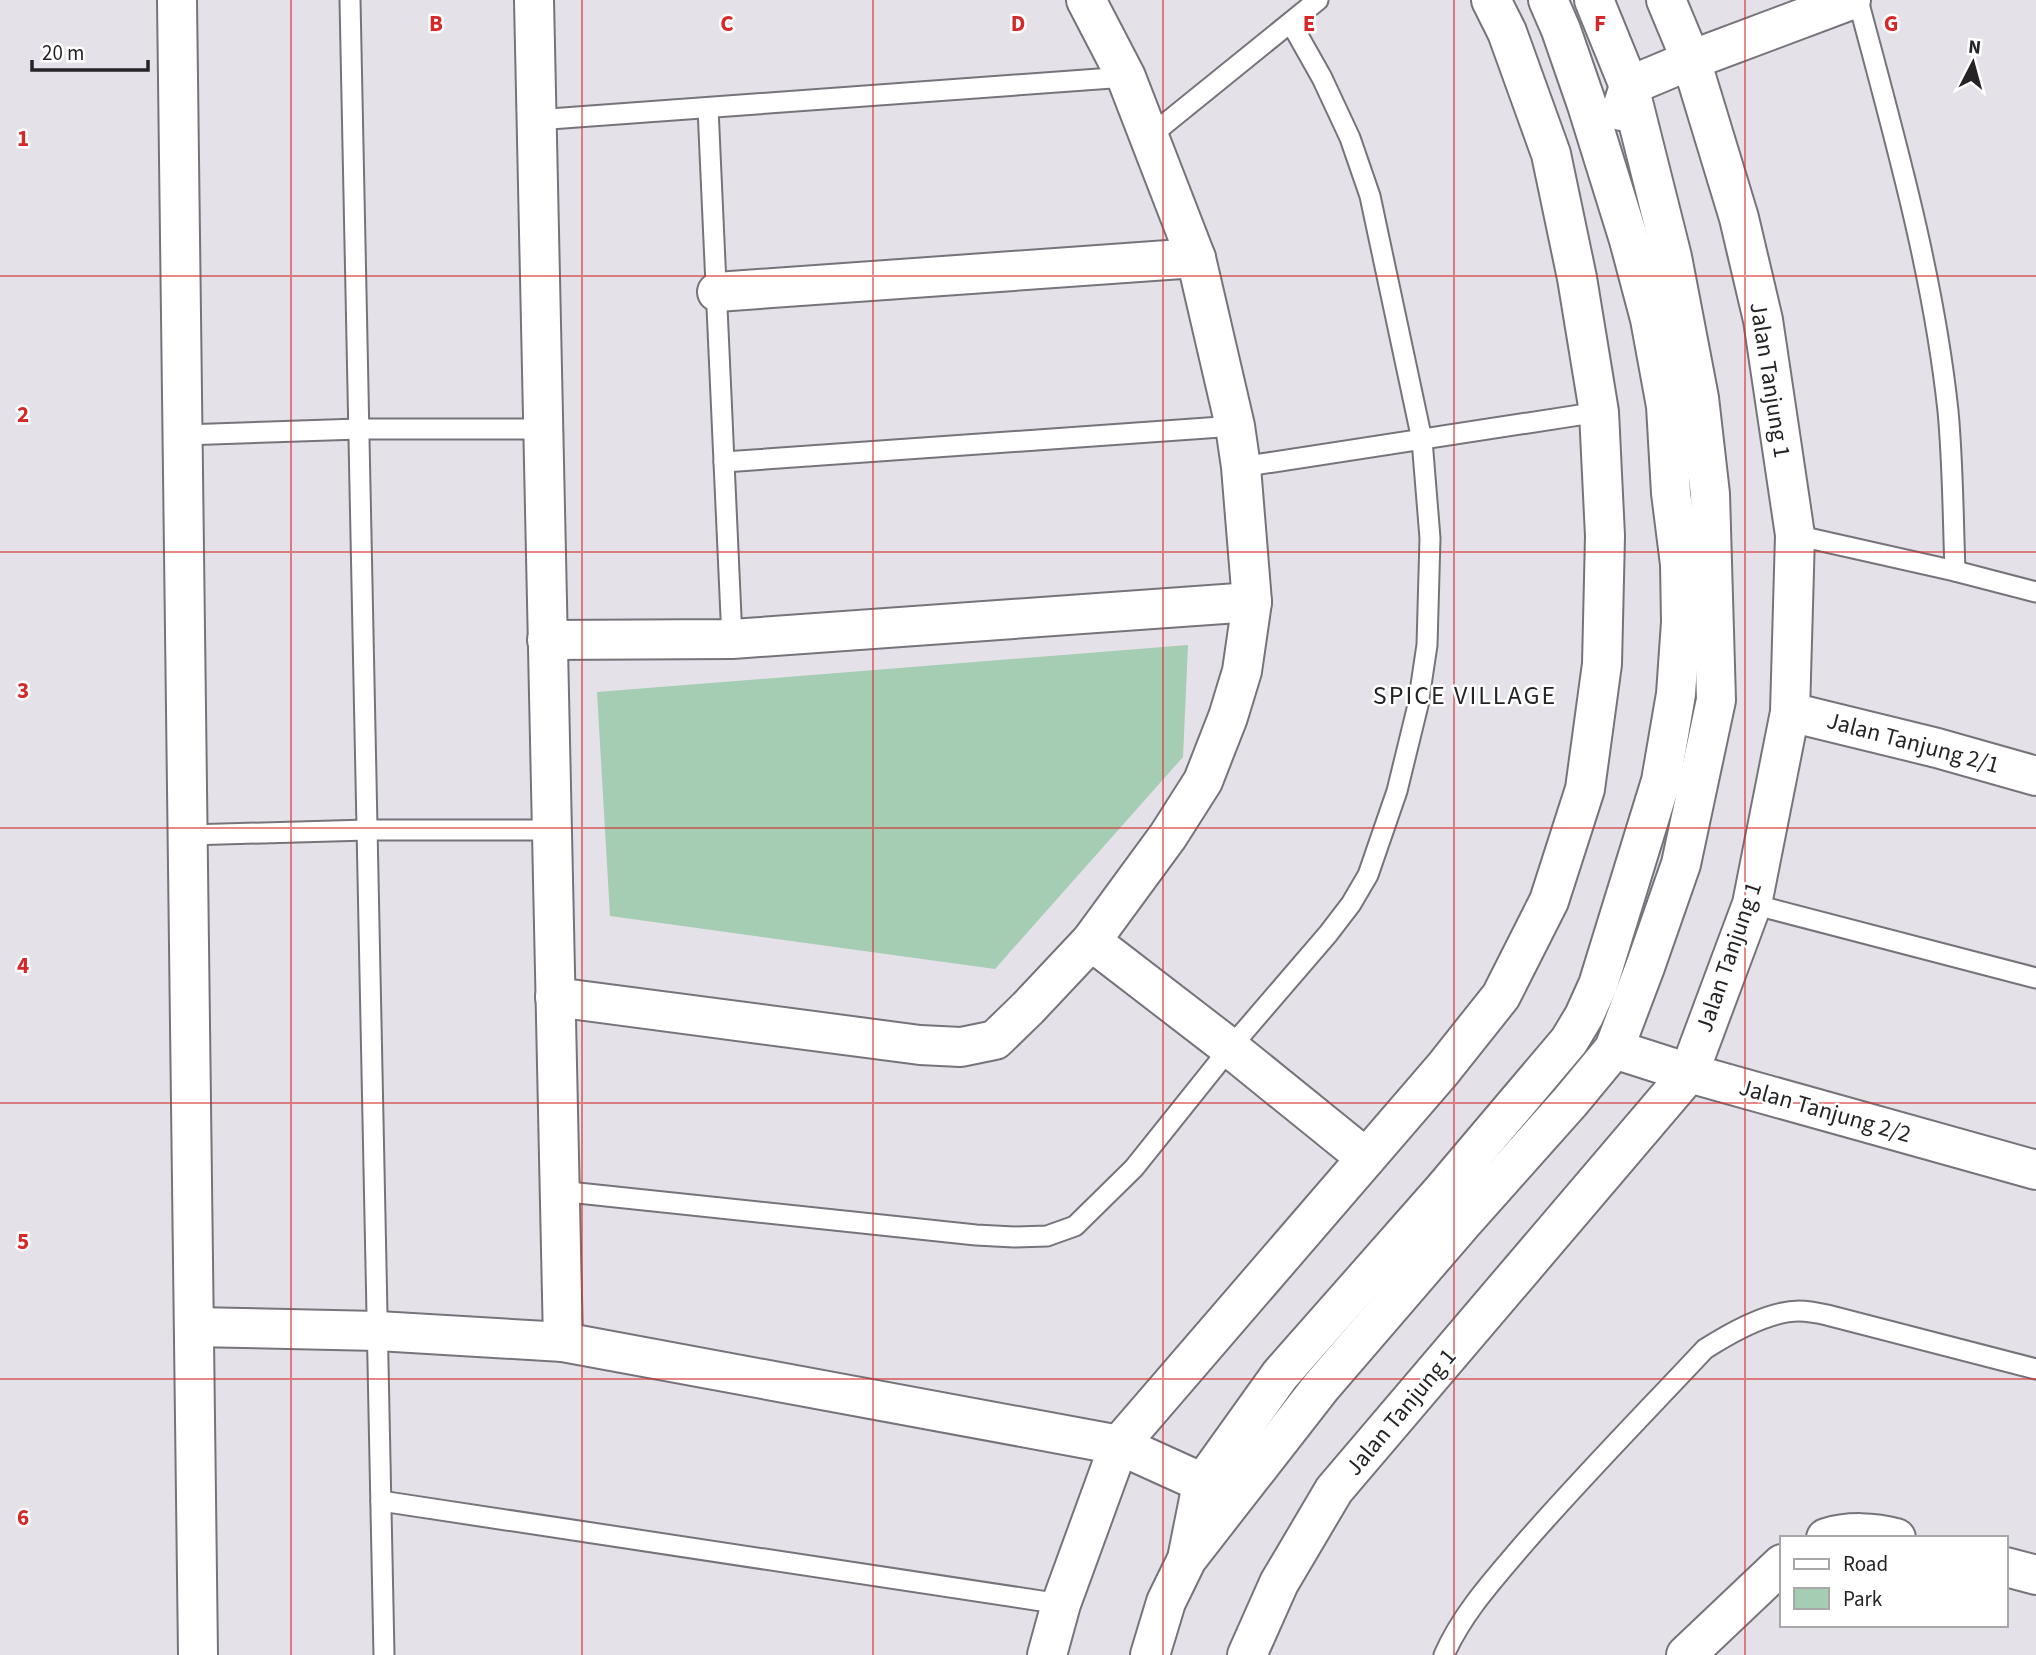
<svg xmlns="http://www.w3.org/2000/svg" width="2036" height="1655" viewBox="0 0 2036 1655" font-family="'Source Sans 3',sans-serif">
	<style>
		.green { fill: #a5cdb4 }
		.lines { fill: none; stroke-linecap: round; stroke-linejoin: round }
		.lane-casing { stroke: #77737a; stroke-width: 23 }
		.street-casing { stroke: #77737a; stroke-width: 42 }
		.lane { stroke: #fff; stroke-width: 19 }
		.street { stroke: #fff; stroke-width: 38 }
		.grid { fill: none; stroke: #d62828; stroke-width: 2; stroke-opacity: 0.55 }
		.labels { text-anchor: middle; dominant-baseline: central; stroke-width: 5; stroke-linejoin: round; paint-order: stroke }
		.street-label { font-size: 24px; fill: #252326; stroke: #fff }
		.neighbourhood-label { font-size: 26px; letter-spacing: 2px; fill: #252326; stroke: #fff }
		.grid-label { font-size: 23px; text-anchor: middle; font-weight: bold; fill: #d62828; stroke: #fff; stroke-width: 5; stroke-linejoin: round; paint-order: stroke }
	</style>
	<rect width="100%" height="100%" fill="#e5e1e9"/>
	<!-- green -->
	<polygon class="green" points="1188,645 1183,757 995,969 610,916 597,692"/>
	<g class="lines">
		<defs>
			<g id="lane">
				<polyline points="350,0 384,1655"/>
				<path d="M1858 0C1894 136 1933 271 1948 411 1953 464 1953 518 1955 571"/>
				<polyline points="708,108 732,639"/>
				<polyline points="536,120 1126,77"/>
				<polyline points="1150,136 1318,0"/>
				<polyline points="183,435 359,429 543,429"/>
				<polyline points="724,462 1235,426"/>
				<polyline points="1241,467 1599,412"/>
				<polyline points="1795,535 1955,571 2036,592"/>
				<polyline points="188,835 367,830 552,830"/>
				<polyline points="1752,904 2036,978"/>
				<polyline points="559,1191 976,1235 1014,1237 1047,1236 1075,1226 1134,1168 1230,1048 1328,934 1351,904 1368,875 1397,791 1418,705 1427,645 1430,538 1422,440 1370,196 1350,138 1322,78 1291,23"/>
				<polyline points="381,1501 1061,1604"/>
				<path d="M1444 1655C1462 1614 1493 1580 1522 1546 1581 1478 1644 1414 1705 1349 1730 1333 1769 1311 1799 1311 1808 1311 1818 1313 1827 1315L2036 1369"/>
			</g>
			<g id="street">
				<polyline points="177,0 198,1655"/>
				<polyline points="534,0 563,1342"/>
				<polyline points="1621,111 1629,86 1691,60 1851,0"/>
				<polyline points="717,292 1196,258"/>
				<polyline points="547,640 732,639 1252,602"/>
				<polyline points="1790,712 1937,748 2036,776"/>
				<polyline points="1091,941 1230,1048 1366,1158"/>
				<polyline points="555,997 920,1045 961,1047 995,1040 1028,1008 1091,941 1168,836 1203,781 1228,717 1242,671 1252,602 1241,467 1235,426 1196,258 1126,77 1086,0"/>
				<polyline points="1614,1049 1689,1073 2036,1170"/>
				<polyline points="194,1327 378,1331 563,1342 1119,1445 1225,1493"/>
				<path d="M1826 1538C1848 1531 1874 1532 1896 1538"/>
				<polyline points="1188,1554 1202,1484 1280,1375 1443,1190 1569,1041 1584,1016 1598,985 1661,781 1676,694 1681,622 1680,564 1671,493 1666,406 1650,319 1629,240 1587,105 1561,30 1548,0"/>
				<polyline points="2006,1567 2036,1575"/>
				<polyline points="1047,1655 1061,1604 1119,1445 1443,1069 1501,996 1549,901 1585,789 1602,664 1605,536 1599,412 1577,278 1551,154 1507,32 1491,0"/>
				<polyline points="1150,1655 1166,1602 1187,1559 1321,1387 1464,1221 1570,1102 1614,1049 1645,967 1681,864 1716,700 1710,494 1699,398 1672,257 1629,86 1594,0"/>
				<polyline points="1247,1655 1279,1583 1334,1490 1689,1073 1752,904 1790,712 1795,535 1763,320 1739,218 1691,60 1666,0"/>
				<polyline points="1686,1655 1782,1564"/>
			</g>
		</defs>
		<!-- lane casing -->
		<use href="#lane" class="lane-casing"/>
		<!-- street casing -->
		<use href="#street" class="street-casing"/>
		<!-- lane -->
		<use href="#lane" class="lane"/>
		<!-- street -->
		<use href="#street" class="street"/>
	</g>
	<!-- grid -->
	<path class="grid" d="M291 0V1655M582 0V1655M873 0V1655M1163 0V1655M1454 0V1655M1745 0V1655M0 276H2036M0 552H2036M0 828H2036M0 1103H2036M0 1379H2036"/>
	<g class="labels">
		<!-- street labels -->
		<g class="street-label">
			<text transform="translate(1770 380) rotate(81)">Jalan Tanjung 1</text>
			<text transform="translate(1913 743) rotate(15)">Jalan Tanjung 2/1</text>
			<text transform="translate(1729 957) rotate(-71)">Jalan Tanjung 1</text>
			<text transform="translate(1825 1111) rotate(16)">Jalan Tanjung 2/2</text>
			<text transform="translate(1401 1412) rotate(-50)">Jalan Tanjung 1</text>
		</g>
		<!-- neighbourhood labels -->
		<g class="neighbourhood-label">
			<text x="1465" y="695">SPICE VILLAGE</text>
		</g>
	</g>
	<g class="grid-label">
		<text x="436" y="31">B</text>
		<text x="727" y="31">C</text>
		<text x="1018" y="31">D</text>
		<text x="1309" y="31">E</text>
		<text x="1600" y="31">F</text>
		<text x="1891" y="31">G</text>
		<text x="23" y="146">1</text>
		<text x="23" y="422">2</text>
		<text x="23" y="698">3</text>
		<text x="23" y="973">4</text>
		<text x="23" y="1249">5</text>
		<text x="23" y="1525">6</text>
	</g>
	<!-- legend -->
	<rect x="1780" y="1536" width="228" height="91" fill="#ffffff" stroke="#a8a7a8" stroke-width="2"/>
	<rect x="1794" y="1559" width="35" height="10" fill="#ffffff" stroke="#a8a7a8" stroke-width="2"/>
	<text x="1843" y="1571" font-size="21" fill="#252326">Road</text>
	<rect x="1794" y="1588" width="35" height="21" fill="#a5cdb4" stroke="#a8a7a8" stroke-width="2"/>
	<text x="1843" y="1606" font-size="21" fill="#252326">Park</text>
	<!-- north arrow -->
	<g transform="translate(1973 63) rotate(6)" stroke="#ffffff" stroke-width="5" paint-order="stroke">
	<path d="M0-5L12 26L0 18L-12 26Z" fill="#252326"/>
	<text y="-10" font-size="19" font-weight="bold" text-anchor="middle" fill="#252326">N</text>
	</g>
	<!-- scale -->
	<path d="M32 60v10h116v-10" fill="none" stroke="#252326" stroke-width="3.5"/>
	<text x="42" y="60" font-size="21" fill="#252326" stroke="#ffffff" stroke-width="5" paint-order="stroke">20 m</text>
</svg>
